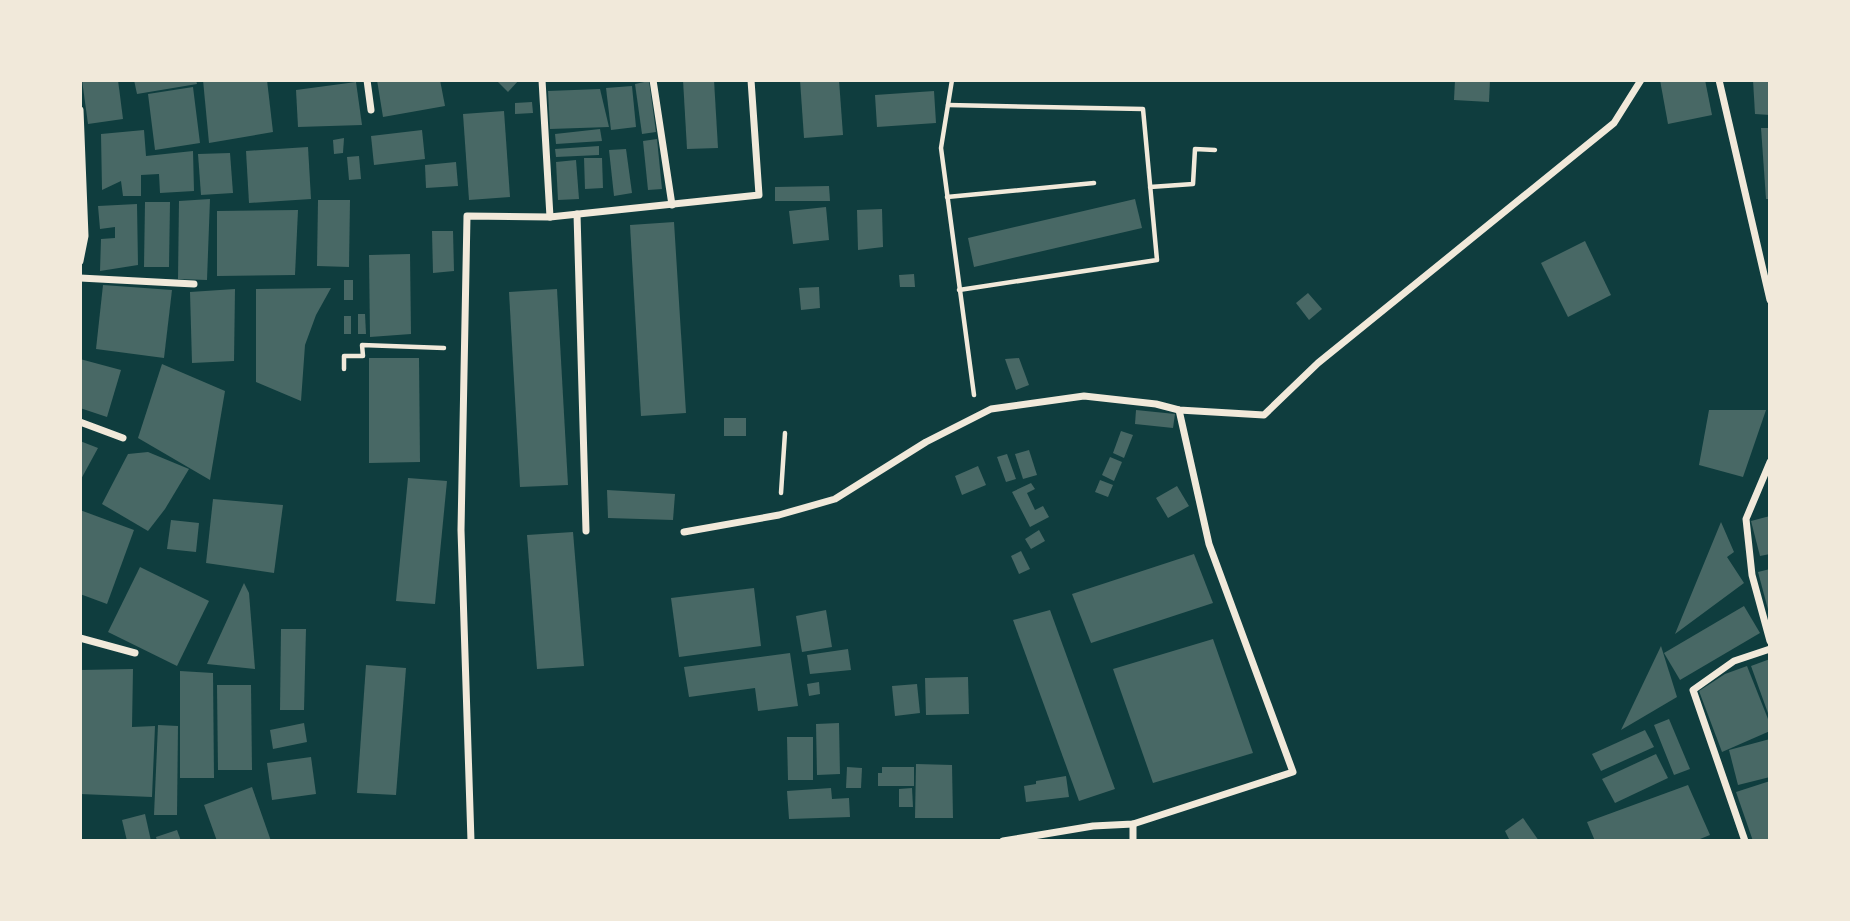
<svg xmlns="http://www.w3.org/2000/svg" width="1850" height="921" viewBox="0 0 1850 921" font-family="'IBM Plex Sans',sans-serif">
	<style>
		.building { fill: #486865 }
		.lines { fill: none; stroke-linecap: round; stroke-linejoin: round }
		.path { stroke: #f1e9da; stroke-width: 4.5 }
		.minor { stroke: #f1e9da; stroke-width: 7 }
	</style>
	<rect width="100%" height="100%" fill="#0f3d3e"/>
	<!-- building -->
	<g class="building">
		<polygon points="82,80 118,80 123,119 88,124"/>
		<polygon points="134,80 196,80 197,84 137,94"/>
		<polygon points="203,80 267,80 273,132 209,143"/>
		<polygon points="377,80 440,80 445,106 383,117"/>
		<polygon points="496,80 519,80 508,92"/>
		<polygon points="683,80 714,80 718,148 687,149"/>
		<polygon points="800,80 839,80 843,135 804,138"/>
		<polygon points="1455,80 1490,80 1489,102 1454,100"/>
		<polygon points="1660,80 1705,80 1712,115 1668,124"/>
		<polygon points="1753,80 1770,80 1770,115 1755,114"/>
		<polygon points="649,81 656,132 642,134 635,84"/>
		<polygon points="356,82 362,125 298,127 296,90"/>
		<polygon points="632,86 636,127 611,130 606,88"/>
		<polygon points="193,87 200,143 155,150 148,94"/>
		<polygon points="600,89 609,127 550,129 548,91"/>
		<polygon points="934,91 936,123 877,127 875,95"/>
		<polygon points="532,102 533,113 515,114 515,103"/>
		<polygon points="504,111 510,197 469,200 463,114"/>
		<polygon points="1761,128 1770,128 1770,199 1766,199"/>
		<polygon points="600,129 602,141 556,144 555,134"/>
		<polygon points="144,130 146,156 193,151 194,191 160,193 159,174 141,175 141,196 123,196 121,181 102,190 101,134"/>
		<polygon points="422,130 425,159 374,165 371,136"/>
		<polygon points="344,138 343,153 334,154 333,140"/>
		<polygon points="657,139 662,189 648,190 643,141"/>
		<polygon points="599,146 599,155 556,157 555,149"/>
		<polygon points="308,147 311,199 249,203 246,151"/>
		<polygon points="626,149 632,193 614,196 609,150"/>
		<polygon points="230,153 233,193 201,195 198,154"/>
		<polygon points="359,156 361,179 349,180 347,157"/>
		<polygon points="584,158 602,158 603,188 585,189"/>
		<polygon points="576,160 579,199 558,200 556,162"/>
		<polygon points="456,162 458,186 426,188 425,165"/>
		<polygon points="829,186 830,201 775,201 775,187"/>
		<polygon points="210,199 207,280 178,279 179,201"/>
		<polygon points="1135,199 1142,228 974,267 968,238"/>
		<polygon points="318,200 350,200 349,267 317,266"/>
		<polygon points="145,202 170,202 169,267 144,267"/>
		<polygon points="137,204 138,265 100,271 101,239 115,238 115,227 100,229 98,206"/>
		<polygon points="826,207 829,240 793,244 789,211"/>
		<polygon points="882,209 883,247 858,250 857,210"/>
		<polygon points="298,210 295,275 217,276 217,211"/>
		<polygon points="674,222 686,413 641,416 630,225"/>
		<polygon points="432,231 453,231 454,271 433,273"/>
		<polygon points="1585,241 1611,295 1568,317 1541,263"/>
		<polygon points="410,254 411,334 370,337 369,255"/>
		<polygon points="914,274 915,287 900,287 899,275"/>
		<rect x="344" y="280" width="9" height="20"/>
		<polygon points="103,285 172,290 164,358 96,349"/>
		<polygon points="819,287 820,308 801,310 799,288"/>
		<polygon points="331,288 316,315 305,345 301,401 256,382 256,289"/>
		<polygon points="235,289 234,361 192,363 190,292"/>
		<polygon points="557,289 568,485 520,487 509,292"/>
		<polygon points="1308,293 1322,309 1309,320 1296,303"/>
		<polygon points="358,314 365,314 366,334 358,334"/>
		<rect x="344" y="316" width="7" height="18"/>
		<polygon points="369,358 419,358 420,462 369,463"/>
		<polygon points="1019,358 1029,385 1016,390 1005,359"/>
		<polygon points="80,359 121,370 107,417 80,408"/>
		<polygon points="162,364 225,391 210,480 138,438"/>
		<polygon points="1136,410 1175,414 1173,428 1135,424"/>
		<polygon points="1709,410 1766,410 1743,477 1699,465"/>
		<rect x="724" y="418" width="22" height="18"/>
		<polygon points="1121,431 1133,435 1124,458 1113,453"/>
		<polygon points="80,441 98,448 80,481"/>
		<polygon points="1029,450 1037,475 1023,479 1015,454"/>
		<polygon points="148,452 189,469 165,509 148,531 102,504 128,454"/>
		<polygon points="1007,454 1016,479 1006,482 997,457"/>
		<polygon points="1110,457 1122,462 1114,481 1102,475"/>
		<polygon points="978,466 986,485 962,495 955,476"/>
		<polygon points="408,478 447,481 435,604 396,601"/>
		<polygon points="1100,480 1113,485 1108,497 1095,492"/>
		<polygon points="1031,483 1035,489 1027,493 1035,510 1043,506 1049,517 1030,527 1012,492"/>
		<polygon points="1177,486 1189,506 1168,518 1156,498"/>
		<polygon points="607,490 675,494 673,520 608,518"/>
		<polygon points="213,499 283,505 274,573 206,563"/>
		<polygon points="80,510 134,530 107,604 80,594"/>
		<polygon points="1770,516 1770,554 1760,556 1751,521"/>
		<polygon points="171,520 199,523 196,552 167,549"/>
		<polygon points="1721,522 1734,552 1727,557 1744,583 1675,634"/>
		<polygon points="1039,530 1045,541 1031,549 1025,539"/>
		<polygon points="573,532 584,666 537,669 527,535"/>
		<polygon points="1021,551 1030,569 1019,574 1011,556"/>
		<polygon points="1194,554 1213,603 1091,643 1072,594"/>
		<polygon points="140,567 209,601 177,666 108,632"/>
		<polygon points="1770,569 1770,613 1769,613 1758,572"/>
		<polygon points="244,583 249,593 255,669 207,664"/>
		<polygon points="754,588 761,646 679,657 671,598"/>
		<polygon points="1744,606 1760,633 1680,680 1664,653"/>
		<polygon points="826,610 832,647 802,652 796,616"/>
		<polygon points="1050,610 1115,789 1079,801 1013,620"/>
		<polygon points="281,629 306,629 304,710 280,710"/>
		<polygon points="1213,639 1253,753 1153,783 1113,669"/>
		<polygon points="1661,646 1677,697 1621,730"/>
		<polygon points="848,649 851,670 810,674 807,655"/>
		<polygon points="790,653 798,706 758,711 755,688 689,697 684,667"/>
		<polygon points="1770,659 1770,716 1769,716 1751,666"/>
		<polygon points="366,665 406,668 396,795 357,793"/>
		<polygon points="1747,666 1770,724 1770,731 1722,752 1699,691 1725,674"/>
		<polygon points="133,669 132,727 155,726 152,797 80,794 80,670"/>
		<polygon points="180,671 213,673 214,778 180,778"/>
		<polygon points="968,677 969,714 926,715 925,678"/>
		<polygon points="819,682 820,694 809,696 807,684"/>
		<polygon points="917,684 920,713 895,716 892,686"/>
		<polygon points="217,685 251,685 252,770 218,770"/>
		<polygon points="1669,719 1690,769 1674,775 1654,725"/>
		<polygon points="304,723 307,742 273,749 270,730"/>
		<polygon points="839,723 840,774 817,775 816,724"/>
		<polygon points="158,725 178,726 177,815 154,815"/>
		<polygon points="1645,730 1654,747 1601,771 1592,754"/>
		<polygon points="787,737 813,737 813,780 788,780"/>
		<polygon points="1770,739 1770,777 1738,785 1729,750"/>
		<polygon points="1656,754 1668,778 1615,803 1602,779"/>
		<polygon points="311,757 316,794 272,800 267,763"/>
		<polygon points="916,764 952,765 953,818 915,818"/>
		<polygon points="847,767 862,768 861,788 846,788"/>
		<polygon points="882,767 914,767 914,786 878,786 878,773 882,773"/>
		<polygon points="1066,776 1069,797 1026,802 1024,786 1036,784 1036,781"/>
		<polygon points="1770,781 1770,841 1753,841 1736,792"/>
		<polygon points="1688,785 1710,835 1695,841 1595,841 1587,822"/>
		<polygon points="252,787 271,841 217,841 204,805"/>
		<polygon points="831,788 832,799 849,798 850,817 789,819 787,791"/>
		<polygon points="912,788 913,807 899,807 899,789"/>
		<polygon points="145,814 151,841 127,841 122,820"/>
		<polygon points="1523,818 1539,841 1510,841 1505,831"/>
		<polygon points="177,830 181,841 157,841 156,837"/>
	</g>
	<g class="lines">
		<!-- path -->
		<g class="path">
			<polyline points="952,80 941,148 974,395"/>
			<polyline points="948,105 1143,109 1157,260 959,290"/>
			<polyline points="1150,187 1193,184 1195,149 1215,150"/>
			<polyline points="947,197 1094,183"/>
			<polyline points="344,369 344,356 363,356 362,345 444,348"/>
			<polyline points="781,493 785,433"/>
		</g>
		<!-- minor -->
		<g class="minor">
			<polyline points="367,80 371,110"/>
			<polyline points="542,80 550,217"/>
			<polyline points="653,80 672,205"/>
			<polyline points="1719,80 1770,300"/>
			<polyline points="80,110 85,236 80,261"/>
			<polyline points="577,214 586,531"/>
			<polyline points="80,278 194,284"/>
			<polyline points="80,422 123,438"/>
			<polyline points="1770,462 1746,519 1752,575 1770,641"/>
			<polyline points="684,532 779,515 835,499 926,442 991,409 1084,396 1156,404 1179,410 1264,415 1318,363 1614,123 1641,80"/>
			<polyline points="80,638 135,653"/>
			<polyline points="1133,824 1133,841"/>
			<polyline points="471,841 461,530 467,216 550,217 759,195 751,80"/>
			<polyline points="1003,841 1093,826 1133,824 1293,772 1209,544 1179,410"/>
			<polyline points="1745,841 1693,690 1734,661 1770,649"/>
		</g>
	</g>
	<!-- border -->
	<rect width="1850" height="921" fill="none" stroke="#f1e9da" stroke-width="164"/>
</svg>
